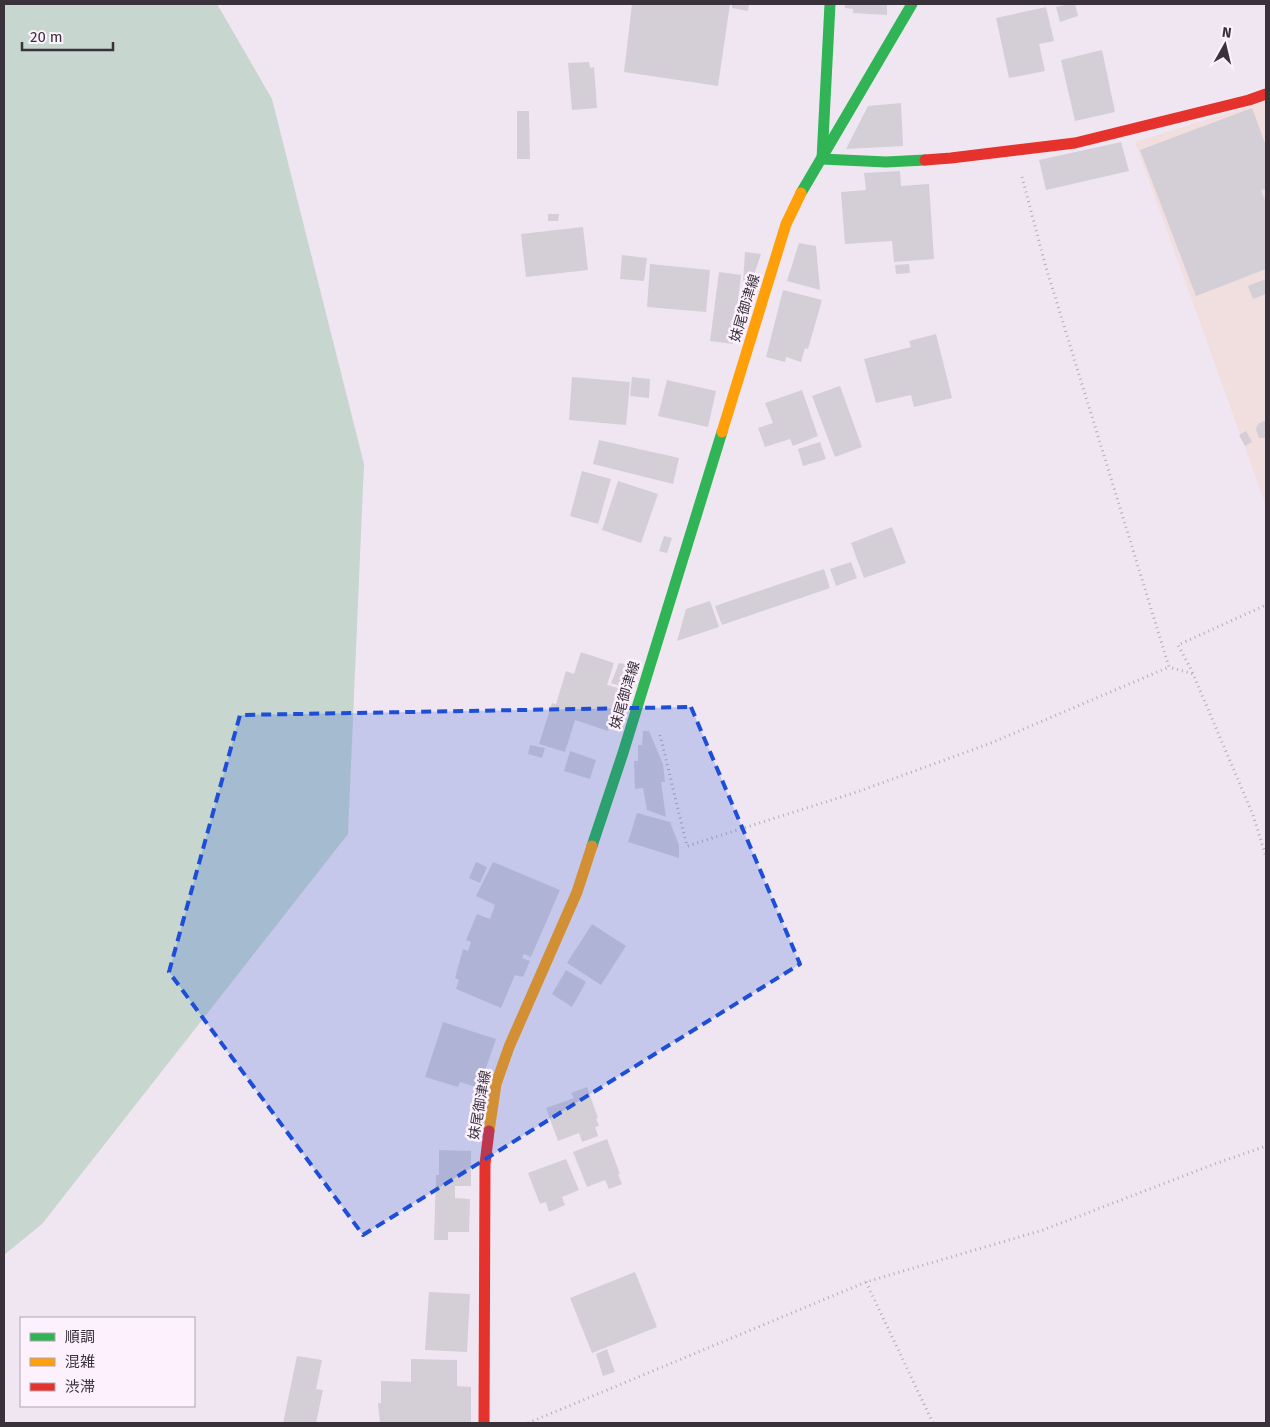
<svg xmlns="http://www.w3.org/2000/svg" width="1270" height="1427" viewBox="0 0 1270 1427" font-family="'Fira Sans','Noto Sans JP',sans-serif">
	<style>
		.education { fill: #f1dedf }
		.green { fill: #c7d6ce }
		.building { fill: #d4ced7 }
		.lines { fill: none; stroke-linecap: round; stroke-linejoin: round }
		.path { stroke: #b1afb4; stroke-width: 3; stroke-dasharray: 1 4; stroke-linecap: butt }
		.fast { stroke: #30b455; stroke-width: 11 }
		.slow { stroke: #ff9f0a; stroke-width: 11 }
		.jam { stroke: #e5322d; stroke-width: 11 }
		.marked { fill: #1d4ed8; fill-opacity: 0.2; stroke: #1d4ed8; stroke-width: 4; stroke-dasharray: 10 6; stroke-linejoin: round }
		.labels { text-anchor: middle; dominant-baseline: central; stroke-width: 5; stroke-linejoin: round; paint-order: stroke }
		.street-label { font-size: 14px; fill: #39323a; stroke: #fcf1fd }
	</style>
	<rect width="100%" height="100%" fill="#f0e6f1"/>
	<!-- education -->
	<polygon class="education" points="1266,101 1266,506 1135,142"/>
	<!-- green -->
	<polygon class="green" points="4,4 217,4 272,99 364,464 348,834 42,1224 4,1255"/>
	<!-- building -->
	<g class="building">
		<polygon points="632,4 730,4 718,86 624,72"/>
		<polygon points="732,4 749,4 748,11 732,8"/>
		<polygon points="845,4 887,4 887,15 853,13 853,9 845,8"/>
		<polygon points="1069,4 1075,4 1078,16 1060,22 1056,7"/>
		<polygon points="1046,7 1054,41 1039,44 1045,71 1009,78 996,18"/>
		<polygon points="1102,50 1115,112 1075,121 1061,60"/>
		<polygon points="589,62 590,68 594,67 597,108 572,110 568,63"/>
		<polygon points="901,103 903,146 846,149 868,106"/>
		<polygon points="1252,108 1266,146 1266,189 1261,190 1266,203 1266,269 1196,296 1140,150"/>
		<polygon points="517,111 529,111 530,159 517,159"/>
		<polygon points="1121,142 1129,171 1046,190 1039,160"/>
		<polygon points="900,171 901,186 929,184 934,259 894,262 892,241 845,244 841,192 866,190 864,173"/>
		<polygon points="548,214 559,214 558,221 548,221"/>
		<polygon points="583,227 588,270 526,277 521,234"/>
		<polygon points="799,243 816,246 820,290 787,281"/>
		<polygon points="745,252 761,254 751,284 743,283"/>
		<polygon points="622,255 647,258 644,281 620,279"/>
		<polygon points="650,264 710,270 706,312 647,307"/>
		<polygon points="909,264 910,273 896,274 895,265"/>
		<polygon points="719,272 741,275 733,344 710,341"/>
		<polygon points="1266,279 1266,294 1253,299 1248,286"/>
		<polygon points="783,290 822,300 808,349 805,348 801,362 786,357 785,362 766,357"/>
		<polygon points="936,334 952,398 914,407 911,395 876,403 864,359 911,347 909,341"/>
		<polygon points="572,377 630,382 626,425 569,420"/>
		<polygon points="632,377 650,379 649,398 630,396"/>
		<polygon points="667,380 716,391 708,427 658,416"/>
		<polygon points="840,386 862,447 835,457 812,396"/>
		<polygon points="802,390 818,436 793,446 790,439 765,447 758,428 773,423 765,403"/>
		<polygon points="1266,420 1266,438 1259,438 1256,429 1258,424"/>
		<polygon points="1246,431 1252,442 1245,446 1239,435"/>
		<polygon points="599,440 679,458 673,484 593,464"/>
		<polygon points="820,442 826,459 803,466 798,449"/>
		<polygon points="582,471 611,479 598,524 570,516"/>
		<polygon points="618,481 658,494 641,543 602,530"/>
		<polygon points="892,527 906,563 864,578 851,543"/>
		<polygon points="664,536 672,538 667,553 659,551"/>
		<polygon points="851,562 857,578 836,586 830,569"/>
		<polygon points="824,569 830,588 722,625 715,606"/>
		<polygon points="710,601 719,627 677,641 686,609"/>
		<polygon points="581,652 614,663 607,685 625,690 617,716 613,715 608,731 575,720 565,752 539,744 552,703 556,704 566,671 574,674"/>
		<polygon points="619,663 633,665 626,688 611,683"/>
		<polygon points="643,731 649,731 663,764 665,782 661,782 666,817 647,810 643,788 635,789 634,761 638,761 638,745 642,745"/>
		<polygon points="530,745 545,748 542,758 528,754"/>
		<polygon points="570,751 596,760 590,779 564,771"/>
		<polygon points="637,813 670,822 679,845 679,858 628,842"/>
		<polygon points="476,862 487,867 480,883 469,878"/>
		<polygon points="493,862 560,890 531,957 524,954 522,958 530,961 523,977 515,975 501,1008 456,989 459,980 455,978 463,949 468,951 471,942 466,940 477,914 490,919 495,905 476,896"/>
		<polygon points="592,924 626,946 601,985 567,963"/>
		<polygon points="566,970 586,982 572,1007 552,994"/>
		<polygon points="443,1022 496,1039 479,1088 460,1082 458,1087 425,1077"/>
		<polygon points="587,1087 598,1118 596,1118 599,1126 595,1127 598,1136 582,1142 579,1133 558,1141 546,1108 574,1098 571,1093"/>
		<polygon points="607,1139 620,1174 618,1174 622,1184 609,1189 605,1180 587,1187 573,1152"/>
		<polygon points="439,1150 471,1151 471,1186 455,1186 455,1198 441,1197 470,1199 469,1232 448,1232 448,1240 434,1240 436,1175 439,1175"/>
		<polygon points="566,1159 579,1190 562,1197 565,1205 549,1212 546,1202 540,1204 528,1173"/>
		<polygon points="635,1272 657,1327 592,1353 570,1298"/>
		<polygon points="429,1292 470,1294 467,1352 425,1350"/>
		<polygon points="607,1349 615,1372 603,1376 596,1354"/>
		<polygon points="297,1356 322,1360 316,1389 323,1390 316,1423 283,1423"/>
		<polygon points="411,1359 457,1360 457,1386 471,1387 471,1423 380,1423 378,1403 381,1403 381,1381 411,1382"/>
	</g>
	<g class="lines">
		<!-- path -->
		<g class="path">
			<polyline points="1022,177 1045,264 1169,667 1193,674 1253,815 1266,857"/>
			<polyline points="1193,673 1178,645 1266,605"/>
			<polyline points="660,735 687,846 857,792 991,743 1169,667"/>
			<polyline points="866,1282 933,1423"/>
			<polyline points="528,1423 866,1282 1043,1230 1212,1165 1266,1146"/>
		</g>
		<!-- fast -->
		<g class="fast">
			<polyline points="830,4 822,159 886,162 925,160"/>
			<polyline points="801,193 912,4"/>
			<polyline points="592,846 623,753 722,432"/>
		</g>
		<!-- slow -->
		<g class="slow">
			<polyline points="722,432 786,224 801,193"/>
			<polyline points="489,1131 496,1084 509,1047 577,892 592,846"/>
		</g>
		<!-- jam -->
		<g class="jam">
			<polyline points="925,160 951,158 1075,143 1249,100 1266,94"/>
			<polyline points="484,1423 485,1164 489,1131"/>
		</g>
	</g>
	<!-- marked area -->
	<path class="marked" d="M691 707 800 964 363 1235 169 972 240 715Z"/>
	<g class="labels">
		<!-- street labels -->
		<g class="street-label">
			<text transform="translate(745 308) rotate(-73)">妹尾御津線</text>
			<text transform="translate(625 695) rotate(-73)">妹尾御津線</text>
			<text transform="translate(480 1105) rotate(-80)">妹尾御津線</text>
		</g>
	</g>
	<!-- border -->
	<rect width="1270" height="1427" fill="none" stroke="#39323a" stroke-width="10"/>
	<!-- legend -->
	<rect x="20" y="1317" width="175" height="90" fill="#fcf1fd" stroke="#aea5af"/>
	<rect x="30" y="1333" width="25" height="8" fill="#30b455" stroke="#aea5af"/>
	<text x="65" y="1342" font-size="15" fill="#39323a">順調</text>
	<rect x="30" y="1358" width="25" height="8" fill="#ff9f0a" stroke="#aea5af"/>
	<text x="65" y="1367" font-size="15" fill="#39323a">混雑</text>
	<rect x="30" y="1383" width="25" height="8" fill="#e5322d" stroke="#aea5af"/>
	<text x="65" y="1392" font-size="15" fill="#39323a">渋滞</text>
	<!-- north arrow -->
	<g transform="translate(1225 45) rotate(8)" stroke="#fcf1fd" stroke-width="4" paint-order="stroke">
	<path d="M0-4L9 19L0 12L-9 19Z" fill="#39323a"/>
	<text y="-8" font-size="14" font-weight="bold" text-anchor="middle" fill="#39323a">N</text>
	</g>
	<!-- scale -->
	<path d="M22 42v8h91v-8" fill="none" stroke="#39323a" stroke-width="2.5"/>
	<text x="30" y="42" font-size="15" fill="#39323a" stroke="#fcf1fd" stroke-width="4" paint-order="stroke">20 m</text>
</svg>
